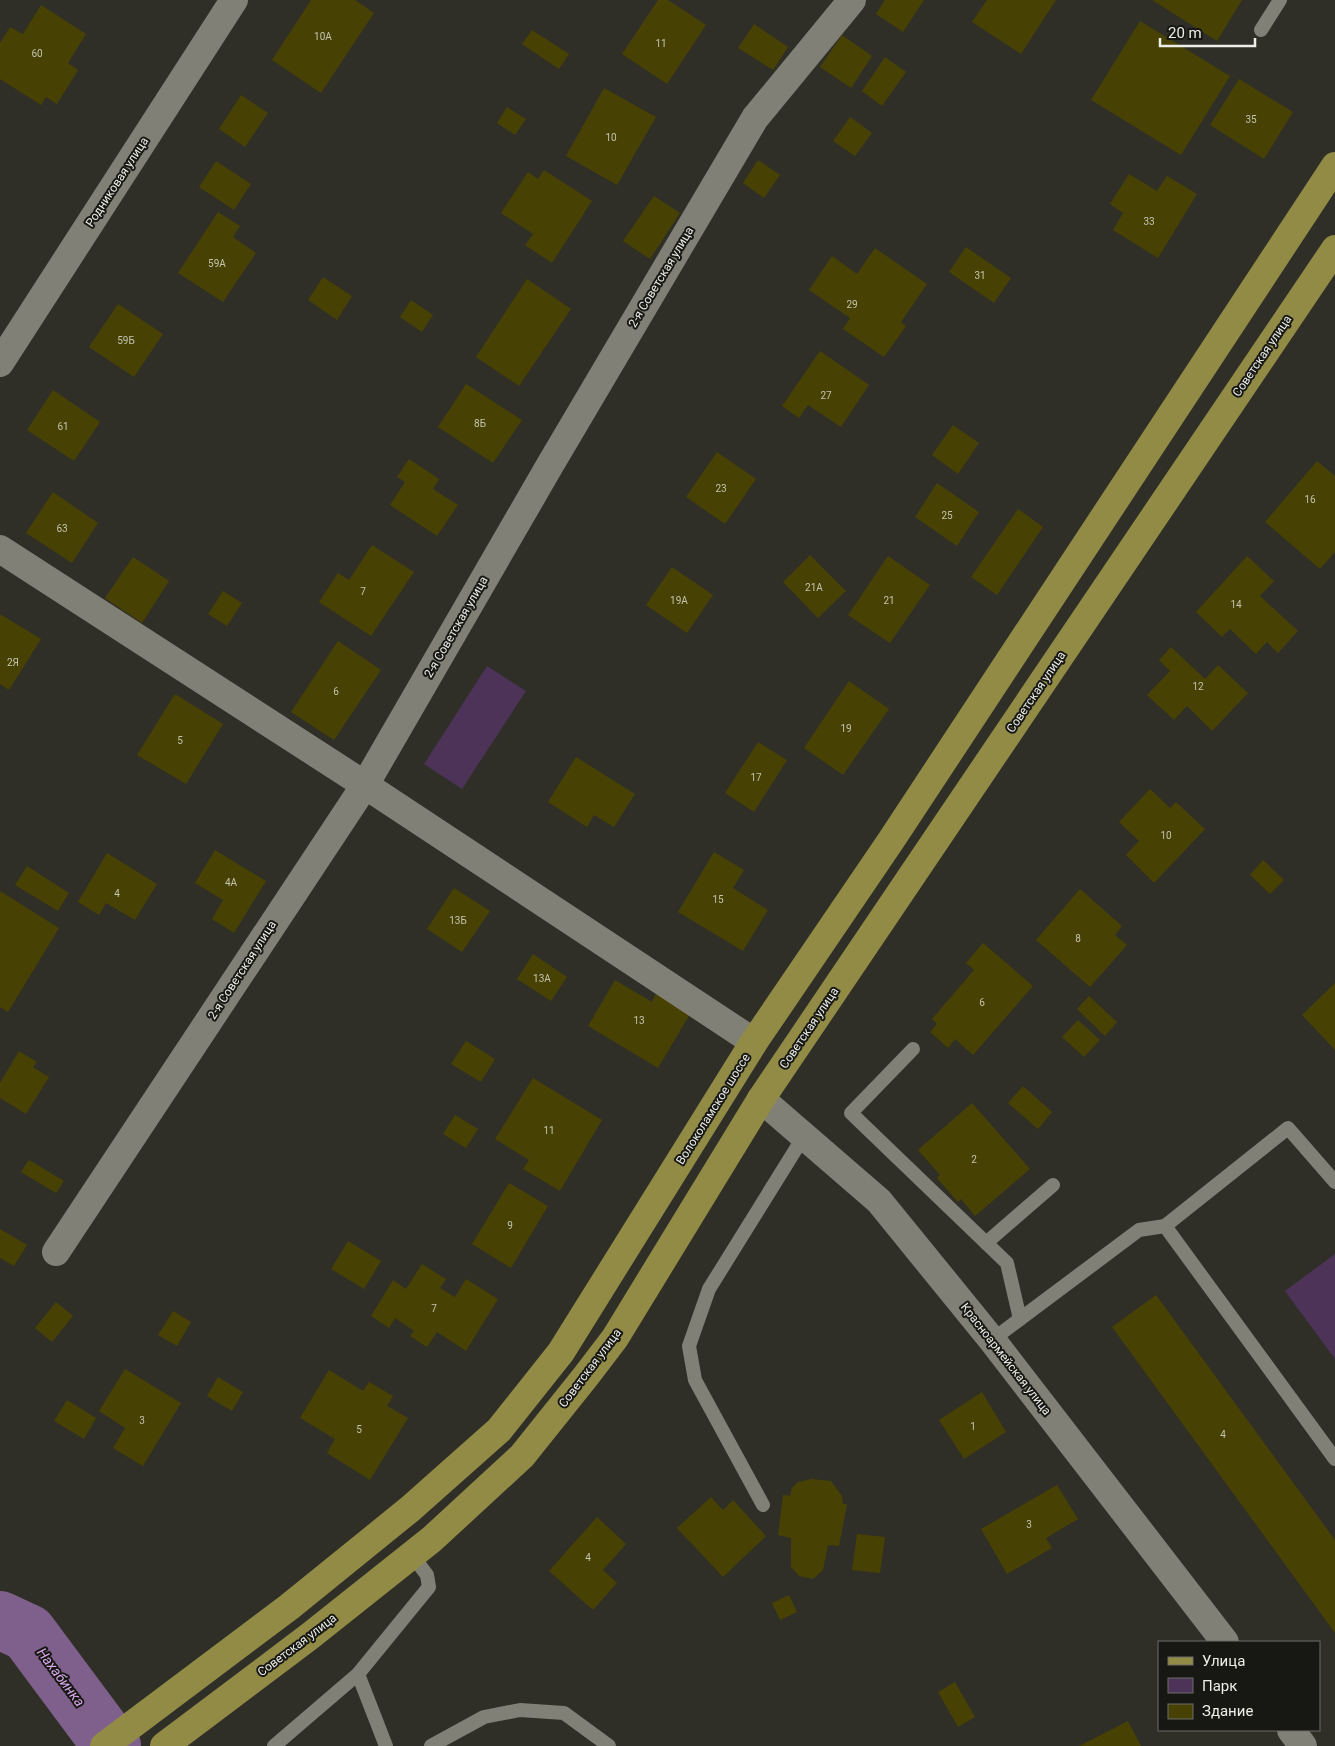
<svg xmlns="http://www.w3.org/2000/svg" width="1335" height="1746" viewBox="0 0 1335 1746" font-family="Roboto,sans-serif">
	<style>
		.green { fill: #4d3358 }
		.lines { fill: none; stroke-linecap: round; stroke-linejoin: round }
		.river { stroke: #7f5f8b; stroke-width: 58 }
		.building { fill: #474203 }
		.lane { stroke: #818077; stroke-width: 14 }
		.street { stroke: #818077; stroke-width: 28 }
		.secondary { stroke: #818077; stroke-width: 28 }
		.primary { stroke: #918b45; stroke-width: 28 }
		.labels { text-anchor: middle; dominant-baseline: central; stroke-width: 4; stroke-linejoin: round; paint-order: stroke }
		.number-label { font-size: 10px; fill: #c4c3b0 }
		.street-label { font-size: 12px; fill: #eeeee9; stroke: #171713 }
		.water-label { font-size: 14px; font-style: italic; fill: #daaaee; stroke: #171713 }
	</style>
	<rect width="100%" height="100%" fill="#2f2f27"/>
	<!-- green -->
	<g class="green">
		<polygon points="487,666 526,691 462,789 424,764"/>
		<polygon points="1335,1254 1335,1359 1285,1291"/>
	</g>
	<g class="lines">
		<!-- river -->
		<polyline class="river" points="0,1620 28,1633 112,1746"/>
	</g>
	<!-- building -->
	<g class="building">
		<polygon points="311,0 355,0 374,13 321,93 272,60"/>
		<polygon points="658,0 668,0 706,25 667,84 622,54"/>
		<polygon points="885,0 924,0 903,32 876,14"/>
		<polygon points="987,0 1056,0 1021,54 972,22"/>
		<polygon points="1152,0 1242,0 1217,41"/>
		<polygon points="41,5 86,34 68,63 78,70 57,104 46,97 41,105 0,79 0,43 10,27 23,34"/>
		<polygon points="1140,21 1230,76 1181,155 1091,100"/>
		<polygon points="754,24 788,47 773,70 738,48"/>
		<polygon points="532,30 569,54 559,69 522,44"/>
		<polygon points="842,35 872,56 851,88 820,67"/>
		<polygon points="885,57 906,72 882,106 862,91"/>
		<polygon points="1239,79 1293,112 1264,159 1210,125"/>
		<polygon points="604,88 656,117 617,185 566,156"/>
		<polygon points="241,95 268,113 245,147 219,129"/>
		<polygon points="507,107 526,119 515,135 497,123"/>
		<polygon points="850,117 872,133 855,156 833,141"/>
		<polygon points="758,160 780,175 764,198 743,183"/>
		<polygon points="216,161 251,184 234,210 199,187"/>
		<polygon points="544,170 592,201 552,263 525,245 533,234 501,213 528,172 538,179"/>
		<polygon points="1129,174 1157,191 1167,176 1197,194 1158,258 1113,230 1123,213 1110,204"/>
		<polygon points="654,196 680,213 650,259 623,241"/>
		<polygon points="218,212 240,226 233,237 256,253 223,302 178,273"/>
		<polygon points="966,247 1011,278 994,303 949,272"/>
		<polygon points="875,248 927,284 901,322 906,326 884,357 843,329 850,318 809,290 832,256 857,274"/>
		<polygon points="323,277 352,296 337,320 308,300"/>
		<polygon points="527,279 571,309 519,386 476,357"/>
		<polygon points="411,300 433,315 422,332 400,317"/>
		<polygon points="118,304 163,334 134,377 89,347"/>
		<polygon points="820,351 869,385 841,427 808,405 799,418 782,406"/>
		<polygon points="466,384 522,420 493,463 438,427"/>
		<polygon points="53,390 100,422 74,461 27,430"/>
		<polygon points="953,425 979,443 958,474 932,455"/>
		<polygon points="717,452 756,479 725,524 686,497"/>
		<polygon points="409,459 439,479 433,489 458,505 437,536 390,505 405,482 397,477"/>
		<polygon points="1317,461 1335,476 1335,552 1320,569 1265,522"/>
		<polygon points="937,483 979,512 957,546 915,517"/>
		<polygon points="53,492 98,523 72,563 26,533"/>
		<polygon points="1018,509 1043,527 997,595 971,577"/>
		<polygon points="372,545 414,572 371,636 319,602 338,573 349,580"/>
		<polygon points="810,555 846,591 818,618 783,582"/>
		<polygon points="888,556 930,585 890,643 848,615"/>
		<polygon points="1247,556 1274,581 1260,596 1298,631 1278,653 1267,642 1256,654 1230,629 1222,637 1196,612"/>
		<polygon points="133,557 169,581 142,623 105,598"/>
		<polygon points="672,567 713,595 687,633 646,605"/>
		<polygon points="223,591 242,603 227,626 208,614"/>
		<polygon points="0,614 41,639 9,690 0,684"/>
		<polygon points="338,641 381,670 334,740 291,712"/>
		<polygon points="1171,647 1205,679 1218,665 1248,693 1212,731 1187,706 1174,720 1147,695 1170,671 1159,660"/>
		<polygon points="849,681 889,709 843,775 804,748"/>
		<polygon points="175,694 223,724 186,784 137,755"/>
		<polygon points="758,742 787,760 754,812 725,793"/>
		<polygon points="576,757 635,794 614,827 594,815 587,827 548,802"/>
		<polygon points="1150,789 1170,808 1176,802 1205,829 1154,883 1126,855 1139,841 1119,822"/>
		<polygon points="215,850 266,881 234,933 212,919 223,900 195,883"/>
		<polygon points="714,852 744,870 733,888 768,910 743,951 678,912"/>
		<polygon points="107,853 157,884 135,920 106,903 99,915 78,902"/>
		<polygon points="1263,860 1284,880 1270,894 1250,875"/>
		<polygon points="27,866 69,893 58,911 15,885"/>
		<polygon points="454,888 490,911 462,952 427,929"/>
		<polygon points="1080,889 1122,926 1115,935 1127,945 1090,987 1036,940"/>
		<polygon points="0,891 59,928 8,1012 0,1007"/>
		<polygon points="983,943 1033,986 973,1055 955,1039 948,1048 930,1032 937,1024 932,1019 974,970 966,963"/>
		<polygon points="533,954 567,977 551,1001 517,979"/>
		<polygon points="615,980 652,1002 656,993 690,1014 658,1068 588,1026"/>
		<polygon points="1335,983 1335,1050 1302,1015"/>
		<polygon points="1089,996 1117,1022 1105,1036 1077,1009"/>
		<polygon points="1078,1020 1100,1040 1084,1057 1062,1037"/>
		<polygon points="466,1041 495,1059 481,1082 451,1064"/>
		<polygon points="19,1051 37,1062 33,1067 49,1077 26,1114 0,1098 0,1083"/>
		<polygon points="533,1078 602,1120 560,1191 523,1169 529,1160 495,1139"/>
		<polygon points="1023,1086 1052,1112 1038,1129 1008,1103"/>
		<polygon points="972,1103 1030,1169 975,1216 961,1199 958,1202 937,1178 940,1175 918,1150"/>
		<polygon points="455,1115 478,1129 466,1148 443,1134"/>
		<polygon points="29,1160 64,1181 56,1193 21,1172"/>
		<polygon points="509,1183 548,1206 511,1268 472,1244"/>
		<polygon points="0,1229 27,1245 14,1266 0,1258"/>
		<polygon points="348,1241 381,1261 364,1289 331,1269"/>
		<polygon points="422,1264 446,1279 440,1288 455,1297 466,1279 498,1299 466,1351 437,1332 427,1347 410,1336 414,1331 395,1318 389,1328 371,1316 393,1280 406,1289"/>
		<polygon points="1156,1295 1335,1540 1335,1633 1112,1327"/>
		<polygon points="56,1302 73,1316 52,1342 35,1328"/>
		<polygon points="173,1311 191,1322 177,1346 158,1335"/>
		<polygon points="125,1369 181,1403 143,1466 113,1448 125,1428 99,1411"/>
		<polygon points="329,1370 363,1391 369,1382 393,1396 387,1406 408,1418 370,1480 327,1453 335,1439 300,1418"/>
		<polygon points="218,1377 243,1392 232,1411 207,1396"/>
		<polygon points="982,1392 1006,1432 964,1459 939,1420"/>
		<polygon points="67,1400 96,1418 84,1439 54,1421"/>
		<polygon points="811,1479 831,1481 842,1496 843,1504 847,1504 839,1546 828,1545 823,1570 813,1579 799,1576 791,1567 791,1538 778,1535 783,1495 790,1496 792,1488 798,1482"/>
		<polygon points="1057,1485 1078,1519 1046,1538 1052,1548 1007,1574 981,1529"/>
		<polygon points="711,1497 723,1510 733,1500 766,1536 723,1577 677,1528"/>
		<polygon points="597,1517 626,1544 603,1570 617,1583 593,1610 549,1571"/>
		<polygon points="857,1534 885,1537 880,1573 852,1570"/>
		<polygon points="789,1595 797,1612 780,1620 772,1603"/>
		<polygon points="955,1682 975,1717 958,1727 938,1692"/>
		<polygon points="1128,1721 1141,1746 1079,1746"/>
	</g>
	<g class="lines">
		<!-- lane -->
		<g class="lane">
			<polyline points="1261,30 1280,0"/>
			<polyline points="913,1049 851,1113 1007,1263 1020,1319"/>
			<polyline points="1165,1226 1288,1128 1335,1182"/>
			<polyline points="986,1243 1053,1185"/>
			<polyline points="992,1340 1139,1230 1165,1226 1335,1459"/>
			<polyline points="763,1505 695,1380 689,1346 709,1289 804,1136"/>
			<polyline points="358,1674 386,1746"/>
			<polyline points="274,1746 358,1674 429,1587 427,1575 412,1555"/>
			<polyline points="431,1746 484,1717 520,1710 564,1713 609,1746"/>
		</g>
		<!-- street -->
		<g class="street">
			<polyline points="0,363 234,0"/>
			<polyline points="0,549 365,785 754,1042"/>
			<polyline points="56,1252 365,785 550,465 755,118 852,0"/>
		</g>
		<!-- secondary -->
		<g class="secondary">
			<polyline points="761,1099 879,1201 992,1340 1225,1642"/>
			<polyline points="1291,1730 1303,1746"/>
		</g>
		<!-- primary -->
		<g class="primary">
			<polyline points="104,1746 289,1607 410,1509 499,1430 561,1352 754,1042 892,839 1335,166"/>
			<polyline points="164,1746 310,1636 432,1539 522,1456 586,1376 615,1338 761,1099 1335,249"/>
		</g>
	</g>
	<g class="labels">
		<!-- number labels -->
		<g class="number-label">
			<text x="323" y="36">10А</text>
			<text x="661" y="43">11</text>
			<text x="37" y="53">60</text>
			<text x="1251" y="119">35</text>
			<text x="611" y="137">10</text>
			<text x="1149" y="221">33</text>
			<text x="217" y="263">59А</text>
			<text x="980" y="275">31</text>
			<text x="852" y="304">29</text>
			<text x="126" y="340">59Б</text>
			<text x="826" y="395">27</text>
			<text x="480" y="423">8Б</text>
			<text x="63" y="426">61</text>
			<text x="721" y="488">23</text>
			<text x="1310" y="499">16</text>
			<text x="947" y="515">25</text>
			<text x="62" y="528">63</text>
			<text x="814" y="587">21А</text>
			<text x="363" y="591">7</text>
			<text x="679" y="600">19А</text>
			<text x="889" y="600">21</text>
			<text x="1236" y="604">14</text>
			<text x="13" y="662">2Я</text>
			<text x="1198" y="686">12</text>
			<text x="336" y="691">6</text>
			<text x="846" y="728">19</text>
			<text x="180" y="740">5</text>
			<text x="756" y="777">17</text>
			<text x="1166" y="835">10</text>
			<text x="231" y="882">4А</text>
			<text x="117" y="893">4</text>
			<text x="718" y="899">15</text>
			<text x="458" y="920">13Б</text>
			<text x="1078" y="938">8</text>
			<text x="542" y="978">13А</text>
			<text x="982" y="1002">6</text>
			<text x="639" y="1020">13</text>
			<text x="549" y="1130">11</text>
			<text x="974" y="1159">2</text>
			<text x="510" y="1225">9</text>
			<text x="434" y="1308">7</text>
			<text x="142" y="1420">3</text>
			<text x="973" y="1426">1</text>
			<text x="359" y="1429">5</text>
			<text x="1223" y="1434">4</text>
			<text x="1029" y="1524">3</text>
			<text x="588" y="1557">4</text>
		</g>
		<!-- street labels -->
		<g class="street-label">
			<text transform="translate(117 182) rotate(-57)">Родниковая улица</text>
			<text transform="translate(661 277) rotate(-59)">2-я Советская улица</text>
			<text transform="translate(1262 356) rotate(-56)">Советская улица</text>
			<text transform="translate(456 627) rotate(-60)">2-я Советская улица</text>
			<text transform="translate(1036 692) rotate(-56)">Советская улица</text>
			<text transform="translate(242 970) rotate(-57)">2-я Советская улица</text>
			<text transform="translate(809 1028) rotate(-56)">Советская улица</text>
			<text transform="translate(713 1109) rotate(-58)">Волоколамское шоссе</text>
			<text transform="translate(1006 1359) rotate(52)">Красноармейская улица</text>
			<text transform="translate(590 1368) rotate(-53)">Советская улица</text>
			<text transform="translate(297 1645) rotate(-37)">Советская улица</text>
		</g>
		<!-- water labels -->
		<g class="water-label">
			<text transform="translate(61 1677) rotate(53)">Нахабинка</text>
		</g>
	</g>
	<!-- legend -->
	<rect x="1158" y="1641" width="162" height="90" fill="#171713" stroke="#6d6d69"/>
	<rect x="1168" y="1657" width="25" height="8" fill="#918b45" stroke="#6d6d69"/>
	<text x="1202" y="1666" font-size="15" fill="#eeeee9">Улица</text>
	<rect x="1168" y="1678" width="25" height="15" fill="#4d3358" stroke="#6d6d69"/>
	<text x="1202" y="1691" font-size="15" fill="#eeeee9">Парк</text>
	<rect x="1168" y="1704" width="25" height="15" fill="#474203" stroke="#6d6d69"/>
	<text x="1202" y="1716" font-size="15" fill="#eeeee9">Здание</text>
	<!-- scale -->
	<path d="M1160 38v8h95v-8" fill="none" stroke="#eeeee9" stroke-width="2.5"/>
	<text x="1168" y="38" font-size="15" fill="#eeeee9" stroke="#171713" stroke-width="4" paint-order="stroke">20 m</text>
</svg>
